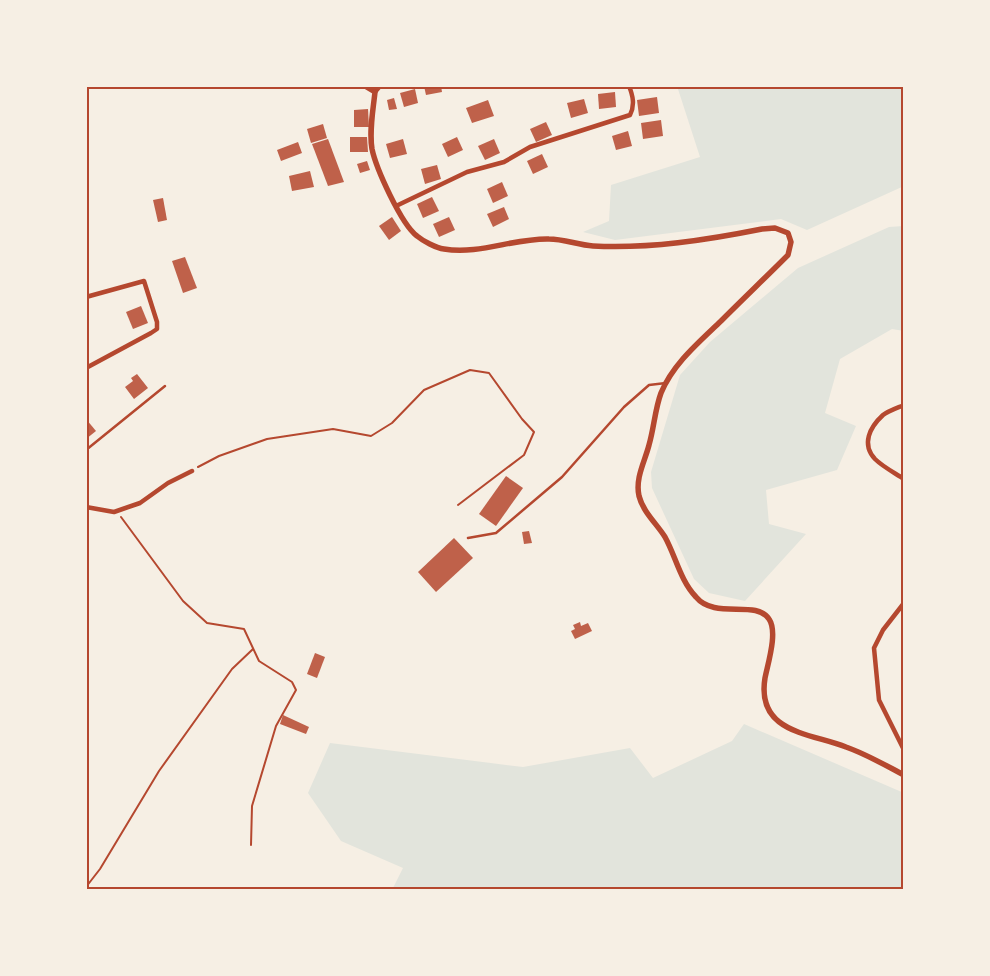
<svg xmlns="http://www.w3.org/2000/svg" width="990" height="976" viewBox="0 0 990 976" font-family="Helvetica,sans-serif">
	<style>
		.green { fill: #e2e4dc }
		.building { fill: #bf614a }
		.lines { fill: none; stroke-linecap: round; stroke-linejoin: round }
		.path { stroke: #b5482f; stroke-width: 2 }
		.service { stroke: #b5482f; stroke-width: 2.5 }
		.minor { stroke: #b5482f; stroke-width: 4.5 }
		.tertiary { stroke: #b5482f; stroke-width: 5.5 }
		.neatline { fill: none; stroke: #b5482f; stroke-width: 2 }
	</style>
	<rect width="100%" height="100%" fill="#f6efe4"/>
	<!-- green -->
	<g class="green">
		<polygon points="677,86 904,86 904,186 807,230 781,219 615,240 583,232 609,221 611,185 700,157"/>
		<polygon points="904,226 904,331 892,329 840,359 825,413 856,426 837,470 766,490 769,524 806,534 745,601 709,593 694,579 652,488 651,472 680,375 710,342 798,268 889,227"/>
		<polygon points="744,724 904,793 904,890 392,890 403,868 341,841 308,793 330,743 523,767 630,748 653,778 732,741"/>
	</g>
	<!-- building -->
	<g class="building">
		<polygon points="424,86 441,86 442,92 426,95"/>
		<polygon points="415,89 418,103 404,107 400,93"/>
		<polygon points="615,92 616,107 599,109 598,94"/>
		<polygon points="657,97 659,113 639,116 637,100"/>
		<polygon points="394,98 397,109 389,110 387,100"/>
		<polygon points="584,99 588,113 571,118 567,103"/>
		<polygon points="488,100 494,116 472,123 466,108"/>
		<polygon points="368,109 369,127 354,127 354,110"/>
		<polygon points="661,120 663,136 643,139 641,123"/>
		<polygon points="546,122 552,135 536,142 530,129"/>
		<polygon points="323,124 327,138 311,143 307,129"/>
		<polygon points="628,131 632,146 616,150 612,136"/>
		<polygon points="350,137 367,137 368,152 350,152"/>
		<polygon points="457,137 463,150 448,157 442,144"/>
		<polygon points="328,139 344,182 328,186 312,144"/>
		<polygon points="403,139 407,154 390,158 386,144"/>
		<polygon points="494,139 500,153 485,160 478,146"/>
		<polygon points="298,142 302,153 281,161 277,150"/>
		<polygon points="542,154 548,167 533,174 527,161"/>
		<polygon points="367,161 370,170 360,173 357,164"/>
		<polygon points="437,165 441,179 425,184 421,169"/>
		<polygon points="310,171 314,187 292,191 289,176"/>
		<polygon points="502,182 508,196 493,203 487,189"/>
		<polygon points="432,197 439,211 423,218 417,204"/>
		<polygon points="163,198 167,220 158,222 153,200"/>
		<polygon points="504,207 509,219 493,227 487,214"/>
		<polygon points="392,217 401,231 389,240 379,226"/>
		<polygon points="449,217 455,230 439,237 433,224"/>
		<polygon points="185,257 197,288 183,293 172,261"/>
		<polygon points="141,306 148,323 133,329 126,312"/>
		<polygon points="137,374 148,388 134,399 125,387 133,381 131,378"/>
		<polygon points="86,419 96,431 86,439"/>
		<polygon points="506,476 523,488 496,526 479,514"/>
		<polygon points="529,531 532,543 524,544 522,532"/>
		<polygon points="454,538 473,558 436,592 418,572"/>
		<polygon points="580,622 581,626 588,623 592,631 575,639 571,631 575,629 573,625"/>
		<polygon points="315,653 325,657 317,678 307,674"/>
		<polygon points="283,715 309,727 306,734 280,724"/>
	</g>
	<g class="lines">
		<!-- path -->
		<g class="path">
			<polyline points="198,467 219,456 267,439 333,429 371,436 392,423 424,390 470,370 489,373 522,419 534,432 524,455 458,505"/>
			<polyline points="121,517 183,601 207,623 244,629 259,661 292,682 296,690 276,726 252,806 251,845"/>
			<polyline points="86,887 100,869 159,771 232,669 253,649"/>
		</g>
		<!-- service -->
		<g class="service">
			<polyline points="86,450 165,386"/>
			<polyline points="468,538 496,533 562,477 624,407 649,385 666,383"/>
		</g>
		<!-- minor -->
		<g class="minor">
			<polyline points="375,92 380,86"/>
			<path d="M396 206 467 172 504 162 530 147 630 115C635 105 633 96 629 86"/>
			<polyline points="86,297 144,281 157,322 157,329 151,333 86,368"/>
			<path d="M904 405C897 408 888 411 883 415 870 427 861 444 875 459 883 467 895 473 904 479"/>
			<polyline points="86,507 114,512 140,503 168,483 192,471"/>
			<polyline points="904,603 883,630 874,648 879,700 904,750"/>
		</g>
		<!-- tertiary -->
		<path class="tertiary" d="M365 86 375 92C373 111 369 131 372 149 376 168 401 224 417 236 423 241 436 248 444 249 479 255 514 238 549 239 564 239 578 245 593 246 649 249 707 240 762 229L775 228 788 233 791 242 788 255C766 277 743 299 721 321 698 343 673 364 661 393 655 409 654 428 649 445 645 461 635 478 639 496 643 512 657 524 665 537 676 557 680 580 696 597 715 620 756 599 769 619 778 632 768 663 765 678 756 733 810 733 846 747 866 754 885 765 904 775"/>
	</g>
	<!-- border -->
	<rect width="990" height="976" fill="none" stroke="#f6efe4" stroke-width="175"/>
	<rect x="88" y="88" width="814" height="800" class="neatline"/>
</svg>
